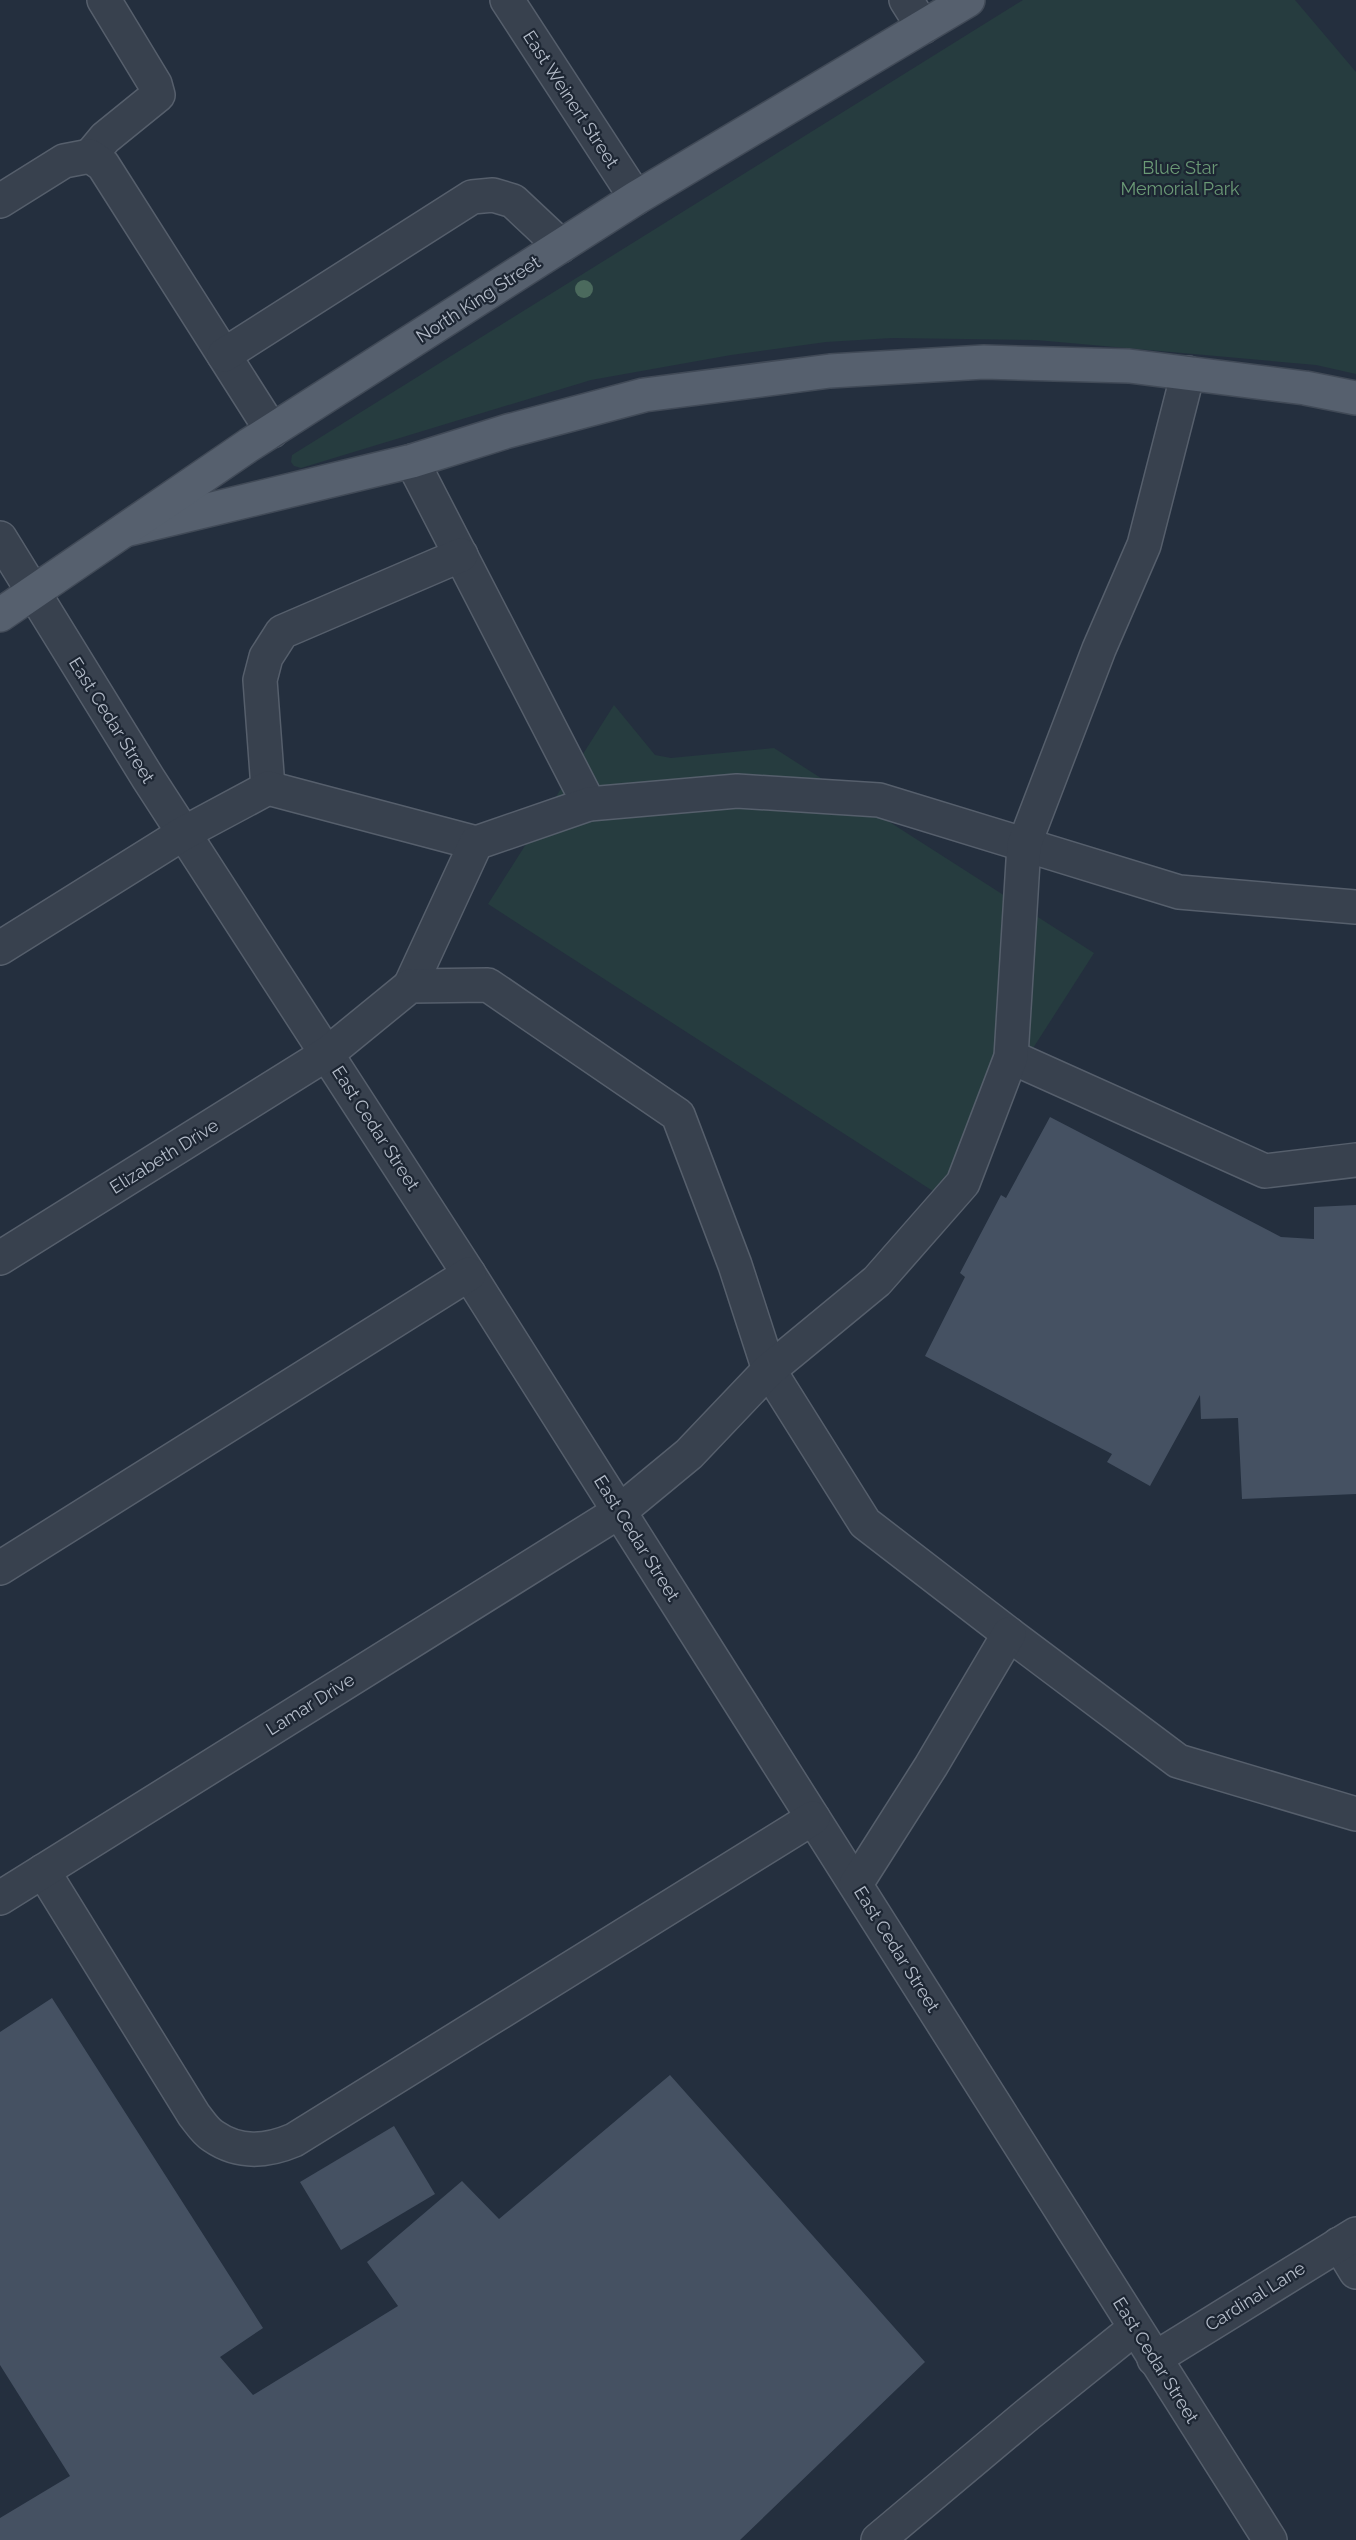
<svg xmlns="http://www.w3.org/2000/svg" width="1356" height="2540" viewBox="0 0 1356 2540" font-family="Raleway,sans-serif">
	<style>
		.green { fill: #263c3f }
		.building { fill: #455162 }
		.lines { fill: none; stroke-linecap: round; stroke-linejoin: round }
		.minor-casing { stroke: #565f6c; stroke-width: 36 }
		.major-casing { stroke: #414a57; stroke-width: 36 }
		.minor { stroke: #38414e; stroke-width: 33 }
		.major { stroke: #56606e; stroke-width: 33 }
		.tree { fill: #4b6a5d }
		.labels { text-anchor: middle; dominant-baseline: central; stroke-width: 4.5; stroke-linejoin: round; paint-order: stroke }
		.street-label { font-size: 18px; fill: #b4bcc9; stroke: #1d2633 }
		.park-label { font-size: 18px; fill: #6b9a76; stroke: #1d2633 }
	</style>
	<rect width="100%" height="100%" fill="#242f3e"/>
	<!-- green -->
	<g class="green">
		<polygon points="1023,0 1295,0 1356,72 1356,374 1316,365 1036,340 892,338 826,342 731,355 591,380 301,468 294,466 291,462 292,455"/>
		<polygon points="614,705 655,755 671,758 774,748 1094,953 939,1195 488,904"/>
	</g>
	<!-- building -->
	<g class="building">
		<polygon points="1050,1117 1281,1237 1314,1239 1314,1207 1356,1205 1356,1494 1242,1499 1238,1418 1201,1419 1200,1395 1150,1486 1107,1462 1112,1454 925,1356 965,1277 960,1273 1001,1195 1006,1198"/>
		<polygon points="52,1998 263,2328 220,2357 253,2395 398,2306 367,2262 462,2181 499,2219 670,2075 925,2362 740,2540 0,2540 0,2518 70,2476 0,2365 0,2032"/>
		<polygon points="394,2126 435,2194 341,2250 300,2182"/>
	</g>
	<g class="lines">
		<defs>
			<g id="minor">
				<polyline points="507,0 636,198"/>
				<polyline points="906,0 923,27"/>
				<polyline points="90,156 105,138 158,95 155,84 104,0"/>
				<polyline points="0,201 64,161 90,156 103,165 272,431"/>
				<polyline points="224,355 472,197 493,195 513,201 561,246"/>
				<polyline points="412,461 589,804"/>
				<polyline points="0,538 148,778 469,1274 1270,2540"/>
				<polyline points="268,788 260,680 266,657 282,632 461,555"/>
				<polyline points="0,948 184,833 268,788 476,843"/>
				<polyline points="410,986 476,843 589,804 737,791 879,800 1179,892 1356,907"/>
				<polyline points="1011,1057 1265,1171 1356,1160"/>
				<polyline points="0,1258 328,1053 410,986 488,985 678,1115 735,1265 769,1370 865,1523 1009,1634 1178,1761 1356,1814"/>
				<polyline points="0,1568 469,1274"/>
				<path d="M43 1871 194 2115C199 2121 205 2131 213 2136 239 2154 266 2152 294 2140L813 1818"/>
				<polyline points="856,1884 931,1766 1009,1634"/>
				<polyline points="0,1898 620,1511 689,1454 769,1370 877,1281 963,1183 1011,1057 1024,845 1099,649 1144,545 1188,373"/>
				<polyline points="1339,2244 1356,2272"/>
				<polyline points="1154,2359 1356,2234"/>
				<polyline points="878,2540 1027,2415 1135,2328"/>
			</g>
			<g id="major">
				<polyline points="125,530 412,461 508,431 644,395 830,371 984,362 1129,366 1305,388 1356,398"/>
				<polyline points="0,615 249,445 636,198 968,0"/>
			</g>
		</defs>
		<!-- minor casing -->
		<use href="#minor" class="minor-casing"/>
		<!-- major casing -->
		<use href="#major" class="major-casing"/>
		<!-- minor -->
		<use href="#minor" class="minor"/>
		<!-- major -->
		<use href="#major" class="major"/>
	</g>
	<!-- trees -->
	<circle class="tree" cx="584" cy="289" r="9"/>
	<g class="labels">
		<!-- street labels -->
		<g class="street-label">
			<text transform="translate(571 99) rotate(57)">East Weinert Street</text>
			<text transform="translate(478 299) rotate(-33)">North King Street</text>
			<text transform="translate(112 720) rotate(58)">East Cedar Street</text>
			<text transform="translate(376 1128) rotate(57)">East Cedar Street</text>
			<text transform="translate(164 1156) rotate(-32)">Elizabeth Drive</text>
			<text transform="translate(637 1538) rotate(58)">East Cedar Street</text>
			<text transform="translate(310 1704) rotate(-32)">Lamar Drive</text>
			<text transform="translate(897 1949) rotate(58)">East Cedar Street</text>
			<text transform="translate(1255 2296) rotate(-32)">Cardinal Lane</text>
			<text transform="translate(1156 2360) rotate(58)">East Cedar Street</text>
		</g>
		<!-- park labels -->
		<g class="park-label">
			<text x="1180" y="167">Blue Star<tspan x="1180" dy="21">Memorial Park</tspan></text>
		</g>
	</g>
</svg>
